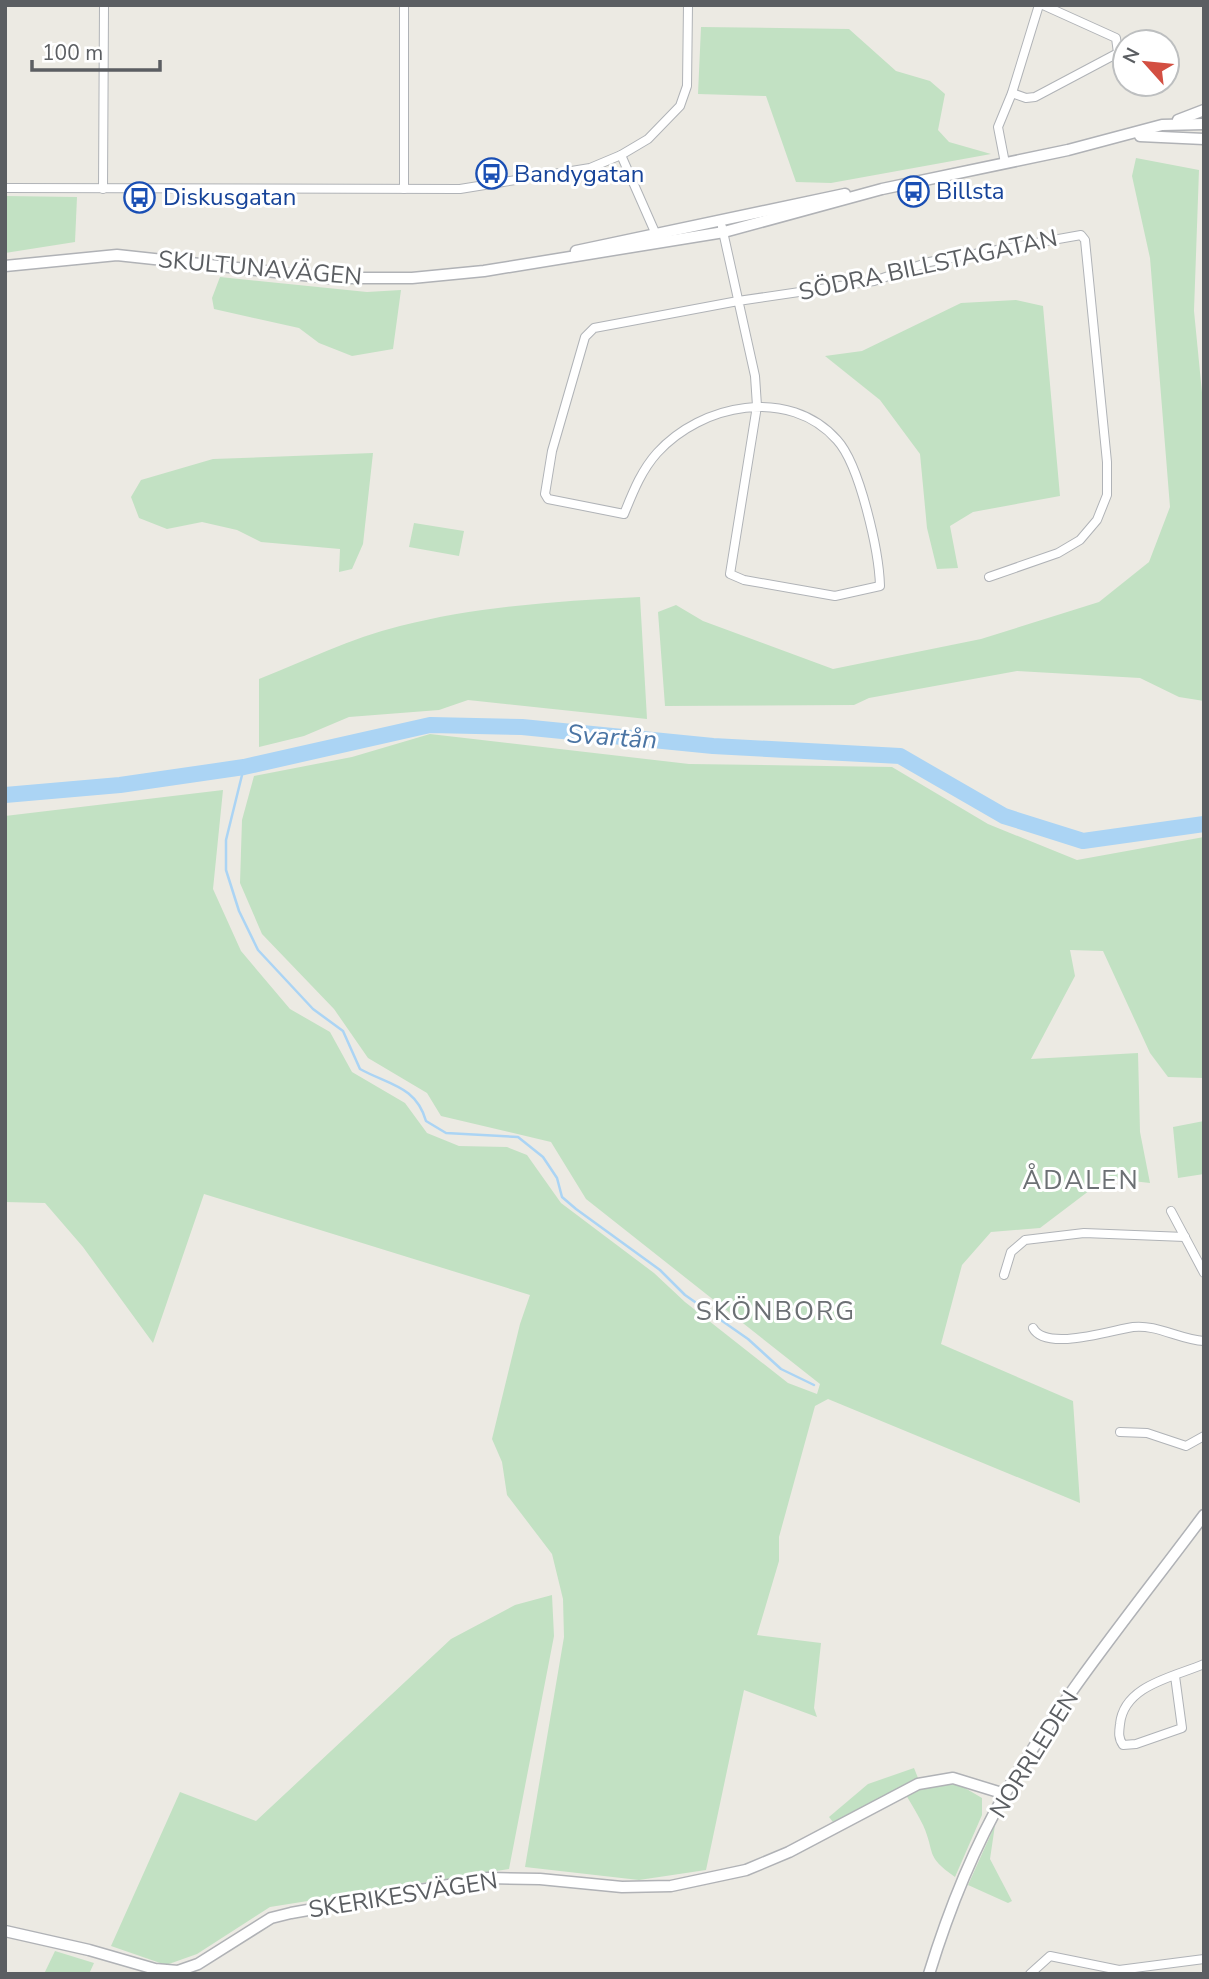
<svg xmlns="http://www.w3.org/2000/svg" width="1209" height="1979" viewBox="0 0 1209 1979" font-family="'Nunito Sans',sans-serif">
	<style>
		.green { fill: #c2e1c3 }
		.lines { fill: none; stroke-linecap: round; stroke-linejoin: round }
		.stream { stroke: #abd4f4; stroke-width: 2.5 }
		.river { stroke: #abd4f4; stroke-width: 16 }
		.street-casing { stroke: #b0b3b7; stroke-width: 10 }
		.secondary-casing { stroke: #b0b2b6; stroke-width: 13 }
		.street { stroke: #fff; stroke-width: 8 }
		.secondary { stroke: #fff; stroke-width: 10 }
		.labels { text-anchor: middle; dominant-baseline: central; stroke-width: 6; stroke-linejoin: round; paint-order: stroke }
		.transit-label { font-size: 24px; fill: #164399; stroke: #fff; text-anchor: start }
		.street-label { font-size: 24px; fill: #5b5e62; stroke: #fff }
		.water-label { font-size: 26px; font-style: italic; fill: #4b75a4; stroke: #fff }
		.neighbourhood-label { font-size: 26px; letter-spacing: 2px; fill: #6c7074; stroke: #fff }
	</style>
	<rect width="100%" height="100%" fill="#eceae3"/>
	<!-- green -->
	<g class="green">
		<polygon points="701,27 849,29 896,71 930,81 945,94 938,130 949,142 991,154 831,183 796,182 766,96 698,94"/>
		<polygon points="1136,158 1199,170 1194,311 1204,413 1204,701 1179,697 1140,678 1017,671 869,698 854,705 665,706 658,612 676,605 703,621 833,669 981,639 1099,602 1149,562 1170,507 1150,258 1132,176"/>
		<polygon points="5,196 77,197 75,242 5,253"/>
		<polygon points="220,277 367,292 401,290 393,349 352,356 319,343 299,328 214,309 212,298"/>
		<polygon points="1016,300 1043,306 1060,496 973,512 950,526 958,568 937,569 927,528 920,454 880,400 825,356 862,351 961,303"/>
		<polygon points="373,453 363,544 352,569 339,572 340,549 261,542 237,530 202,522 167,529 139,518 131,497 141,480 213,459"/>
		<polygon points="414,523 464,531 459,556 409,547"/>
		<path d="M640 597 647 719 468 700 439 710 349 717 304 736 259 747V679C305 661 351 638 400 626 479 606 559 601 640 597Z"/>
		<polygon points="430,734 689,764 892,767 988,824 1077,860 1204,837 1204,1078 1168,1077 1150,1053 1103,951 1070,950 1075,976 1031,1059 1138,1053 1140,1132 1150,1183 1106,1178 1040,1228 991,1232 962,1265 941,1344 1073,1401 1080,1503 828,1399 815,1406 779,1537 779,1561 757,1635 821,1643 814,1708 817,1717 744,1690 706,1870 639,1880 525,1867 564,1637 563,1599 552,1554 507,1495 502,1462 492,1439 520,1324 530,1295 204,1194 153,1343 83,1247 45,1203 5,1202 5,816 223,790 213,889 241,951 290,1009 330,1032 352,1072 405,1103 427,1133 459,1146 507,1147 527,1155 561,1203 654,1273 685,1302 788,1383 817,1394 820,1384 586,1199 551,1142 441,1116 427,1093 368,1058 334,1009 262,934 240,883 242,820 254,776 352,757"/>
		<polygon points="1204,1121 1204,1174 1178,1178 1173,1127"/>
		<polygon points="552,1595 554,1636 509,1869 270,1907 197,1954 166,1965 111,1946 180,1792 256,1821 451,1639 515,1605"/>
		<polygon points="914,1768 918,1778 833,1822 829,1817 868,1784"/>
		<path d="M958 1784 982 1798V1815L955 1877C924 1855 936 1854 923 1825 918 1815 912 1805 906 1795L930 1785Z"/>
		<polygon points="995,1825 990,1859 1012,1901 1008,1903 968,1885"/>
		<polygon points="55,1951 94,1963 89,1974 44,1974"/>
	</g>
	<g class="lines">
		<!-- stream -->
		<path class="stream" d="M244 767 226 840V870L239 911 258 950 313 1009 343 1031 360 1069C389 1085 416 1086 426 1121L446 1133 518 1137 543 1157 557 1178 562 1197 576 1209 660 1270 685 1295 748 1339 781 1369 814 1385"/>
		<!-- river -->
		<polyline class="river" points="5,795 120,785 244,767 430,725 522,727 713,746 900,756 1004,816 1083,841 1204,824"/>
		<defs>
			<g id="street">
				<polyline points="404,5 404,189"/>
				<polyline points="1012,93 1026,98 1035,97 1118,53 1116,38 1043,5"/>
				<polyline points="621,155 658,239"/>
				<polyline points="1005,163 998,127 1012,93 1039,5"/>
				<polyline points="5,188 460,189 590,168 621,155 648,139 680,106 687,86 688,5"/>
				<polyline points="103,189 104,5"/>
				<path d="M722 227 755 376 757 406 730 574 744 580 835 596 880 586C879 552 860 465 837 440 789 386 701 404 657 453 641 471 633 492 624 514L548 499 545 494 552 451 585 337 594 328 738 301 874 281 929 262 1081 235 1085 240 1107 462V495L1097 520 1080 540 1058 553 989 577"/>
				<polyline points="1171,1211 1204,1273"/>
				<polyline points="1004,1275 1011,1252 1025,1240 1084,1233 1185,1237"/>
				<path d="M1033 1328C1046 1352 1112 1330 1133 1327 1156 1324 1181 1340 1204 1341"/>
				<polyline points="1120,1432 1147,1433 1186,1446 1204,1436"/>
				<path d="M1175 1676 1182 1728 1136 1744 1123 1745C1118 1738 1119 1732 1120 1724 1124 1685 1174 1677 1204 1664"/>
				<polyline points="1119,1970 1204,1959"/>
				<polyline points="1030,1974 1050,1956 1119,1970 1120,1974"/>
			</g>
			<g id="secondary">
				<polyline points="1178,120 1204,110"/>
				<polyline points="1140,136 1204,139"/>
				<polyline points="576,251 845,194"/>
				<polyline points="5,266 117,255 330,278 412,278 484,271 724,232 882,189 1068,150 1162,125 1204,124"/>
				<polyline points="5,1931 89,1950 155,1969 178,1971 198,1964 271,1918 291,1913 488,1878 540,1879 622,1887 671,1886 746,1870 789,1852 918,1784 953,1778 1005,1794"/>
				<path d="M929 1974C948 1912 973 1849 1006 1792 1063 1695 1136 1606 1204 1515"/>
			</g>
		</defs>
		<!-- street casing -->
		<use href="#street" class="street-casing"/>
		<!-- secondary casing -->
		<use href="#secondary" class="secondary-casing"/>
		<!-- street -->
		<use href="#street" class="street"/>
		<!-- secondary -->
		<use href="#secondary" class="secondary"/>
	</g>
	<!-- icons -->
	<defs>
		<symbol id="bus-ring" viewBox="-11 -11 22 22"><circle r="9.5" fill="#fff" stroke="#1a4fb4" stroke-width="1.5"/><path d="M-5-6H5V4H4V6H2V4H-2V6H-4V4H-5ZM-3.5-4V0h7V-4ZM-3.5 1.2v1.5H-2V1.2ZM2 1.2v1.5H3.5V1.2Z" fill="#1a4fb4"/></symbol>
	</defs>
	<g fill-rule="evenodd">
		<use href="#bus-ring" x="474" y="156" width="35" height="35"/>
		<use href="#bus-ring" x="896" y="174" width="35" height="35"/>
		<use href="#bus-ring" x="122" y="180" width="35" height="35"/>
	</g>
	<g class="labels">
		<!-- transit labels -->
		<g class="transit-label">
			<text x="514" y="174">Bandygatan</text>
			<text x="936" y="191">Billsta</text>
			<text x="163" y="197">Diskusgatan</text>
		</g>
		<!-- street labels -->
		<g class="street-label">
			<text transform="translate(928 265) rotate(-12)">SÖDRA BILLSTAGATAN</text>
			<text transform="translate(260 268) rotate(5)">SKULTUNAVÄGEN</text>
			<text transform="translate(1034 1754) rotate(-58)">NORRLEDEN</text>
			<text transform="translate(403 1895) rotate(-9)">SKERIKESVÄGEN</text>
		</g>
		<!-- water labels -->
		<g class="water-label">
			<text transform="translate(612 737) rotate(4)">Svartån</text>
		</g>
		<!-- neighbourhood labels -->
		<g class="neighbourhood-label">
			<text x="1081" y="1180">ÅDALEN</text>
			<text x="776" y="1311">SKÖNBORG</text>
		</g>
	</g>
	<!-- border -->
	<rect width="1209" height="1979" fill="none" stroke="#5b5e62" stroke-width="14"/>
	<!-- north arrow -->
	<g transform="translate(1146 63) rotate(297)"><circle r="33" fill="#ffffff" stroke="#bdbfc0" stroke-width="2"/>
	<path d="M0-5L12 26L0 18L-12 26Z" fill="#d34f42"/>
	<text y="-10" font-size="19" font-weight="bold" text-anchor="middle" fill="#5b5e62">N</text>
	</g>
	<!-- scale -->
	<path d="M32 60v10h128v-10" fill="none" stroke="#5b5e62" stroke-width="3.5"/>
	<text x="42" y="60" font-size="21" fill="#5b5e62" stroke="#ffffff" stroke-width="5" paint-order="stroke">100 m</text>
</svg>
